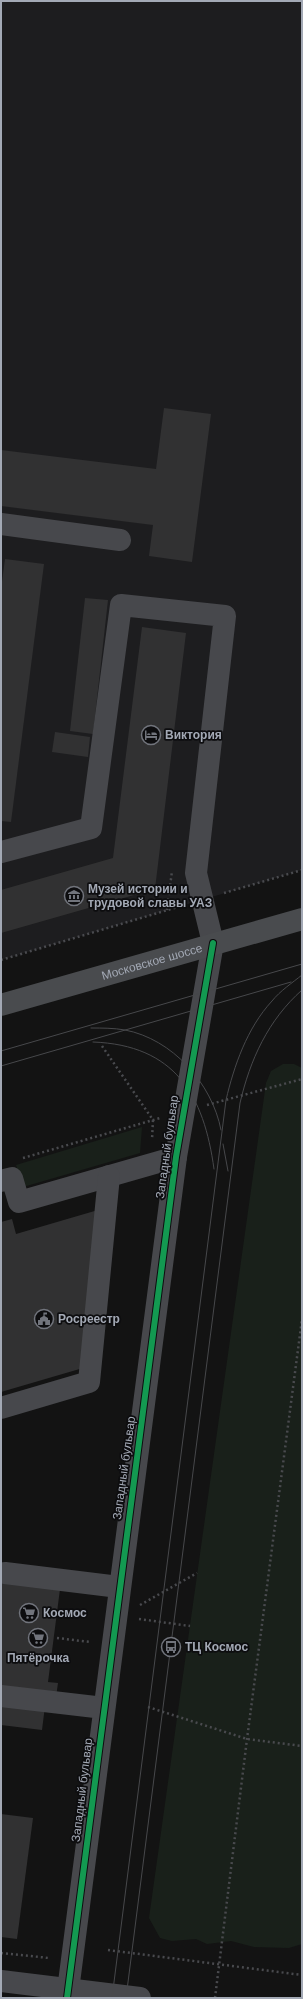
<svg xmlns="http://www.w3.org/2000/svg" width="303" height="1999" viewBox="0 0 303 1999" font-family="Arial,sans-serif">
	<style>
		.built { fill: #1d1d1f }
		.green { fill: #19201a }
		.building { fill: #313132 }
		.lines { fill: none; stroke-linecap: round; stroke-linejoin: round }
		.path { stroke: #494a4e; stroke-width: 2.5; stroke-dasharray: 2 3; stroke-linecap: butt }
		.minor { stroke: #47484c; stroke-width: 22 }
		.major { stroke: #494b4e; stroke-width: 22 }
		.tram { stroke: #47484b; stroke-width: 1 }
		.cycleway-casing { stroke: #0d0d0f; stroke-width: 8 }
		.cycleway { stroke: #139951; stroke-width: 6 }
		.labels { text-anchor: middle; dominant-baseline: central; stroke-width: 3.5; stroke-linejoin: round; paint-order: stroke }
		.poi-label { font-size: 12px; font-weight: bold; fill: #a3a9b5; stroke: #0d0d0f; text-anchor: start }
		.street-label { font-size: 12px; fill: #a3a9b5; stroke: #0d0d0f }
	</style>
	<rect width="100%" height="100%" fill="#131313"/>
	<!-- built -->
	<polygon class="built" points="1,1 302,1 302,870 1,960"/>
	<!-- green -->
	<g class="green">
		<polygon points="283,1064 294,1064 302,1068 302,1944 289,1948 254,1947 231,1941 207,1944 196,1939 172,1941 160,1938 149,1918 266,1083 271,1071"/>
		<polygon points="142,1127 140,1153 23,1187 16,1165"/>
	</g>
	<!-- building -->
	<g class="building">
		<polygon points="164,408 211,414 192,562 149,556 153,525 1,506 1,450 156,469"/>
		<polygon points="5,559 44,564 11,822 1,821 1,589"/>
		<polygon points="85,598 108,600 93,734 70,731"/>
		<polygon points="142,627 186,633 155,889 1,933 1,890 113,858"/>
		<polygon points="55,732 90,737 88,757 52,752"/>
		<polygon points="98,1210 83,1368 1,1392 1,1222 12,1219 16,1234"/>
		<polygon points="1,1581 60,1589 48,1682 58,1683 56,1697 1,1690"/>
		<polygon points="1,1700 45,1706 42,1730 1,1725"/>
		<polygon points="1,1814 33,1818 17,1939 1,1937"/>
	</g>
	<g class="lines">
		<!-- path -->
		<g class="path">
			<polyline points="173,736 188,739"/>
			<polyline points="224,893 302,870"/>
			<polyline points="167,910 172,871"/>
			<polyline points="1,960 181,906"/>
			<polyline points="102,1046 153,1120 152,1140"/>
			<polyline points="207,1105 302,1079"/>
			<polyline points="23,1158 160,1118"/>
			<polyline points="140,1605 197,1573"/>
			<polyline points="139,1619 190,1626"/>
			<polyline points="57,1638 90,1642"/>
			<polyline points="148,1707 247,1739 302,1746"/>
			<polyline points="108,1950 302,1975"/>
			<polyline points="1,1953 49,1958"/>
			<polyline points="215,1998 247,1739 302,1319"/>
		</g>
		<!-- minor -->
		<g class="minor">
			<polyline points="1,524 120,540"/>
			<polyline points="1,852 91,828 121,605 225,616 196,873 213,943 176,1157 67,1998"/>
			<polyline points="1,1181 12,1178 19,1202 176,1157"/>
			<polyline points="1,1408 89,1382 109,1176"/>
			<polyline points="5,1573 119,1587"/>
			<polyline points="1,1696 104,1708"/>
			<polyline points="1,1981 140,1998"/>
		</g>
		<!-- major -->
		<path class="major" id="s1" d="M1 1005 302 919"/>
		<!-- tram -->
		<g class="tram">
			<path d="M91 1028C102 1028 114 1028 125 1030 172 1039 212 1083 221 1130"/>
			<path d="M93 1042C175 1045 204 1095 214 1169"/>
			<polyline points="1,1051 302,964"/>
			<polyline points="1,1066 291,982"/>
			<polyline points="223,1144 228,1171"/>
			<path d="M112 1998 226 1100C234 1066 247 1028 272 1001 280 991 292 983 302 975"/>
			<path d="M126 1998 240 1103C250 1060 268 1020 302 990"/>
		</g>
		<defs>
			<polyline id="cycleway" points="67,1998 176,1157 213,943"/>
		</defs>
		<!-- cycleway casing -->
		<use href="#cycleway" class="cycleway-casing"/>
		<!-- cycleway -->
		<use href="#cycleway" class="cycleway"/>
	</g>
	<!-- icons -->
	<defs>
		<symbol id="hotel-ring" viewBox="-11 -11 22 22"><circle r="9.5" fill="#0d0d0f" stroke="#71747c" stroke-width="1.5"/><path d="M-6-4.5h1.5V1H6V5H4.5V3h-9V5H-6ZM-4 0a1.8 1.8 0 1 1 3.6 0ZM.5 0V-2.5h3Q6-2.5 6 0Z" fill="#71747c"/></symbol>
		<symbol id="museum-ring" viewBox="-11 -11 22 22"><circle r="9.5" fill="#0d0d0f" stroke="#71747c" stroke-width="1.5"/><path d="M0-6L6-3V-2H-6V-3ZM-5-1h2V3h-2ZM-1-1h2V3h-2ZM3-1h2V3H3ZM-6 4H6V6H-6Z" fill="#71747c"/></symbol>
		<symbol id="civic-ring" viewBox="-11 -11 22 22"><circle r="9.5" fill="#0d0d0f" stroke="#71747c" stroke-width="1.5"/><path d="M-.6-6.5H3V-4.5H.6V-3L4-1V1h2V6H-6V1h2V-1L-.6-3ZM-1.2 2.5V6h2.4V2.5Z" fill="#71747c"/></symbol>
		<symbol id="supermarket-ring" viewBox="-11 -11 22 22"><circle r="9.5" fill="#0d0d0f" stroke="#71747c" stroke-width="1.5"/><path d="M-6-5.5h2.5l.6 2H6L4.5 2H-2.5L-4.4-4H-6ZM-1.5 3.2a1.3 1.3 0 1 0 .1 0ZM3 3.2a1.3 1.3 0 1 0 .1 0Z" fill="#71747c"/></symbol>
		<symbol id="bus-ring" viewBox="-11 -11 22 22"><circle r="9.5" fill="#0d0d0f" stroke="#71747c" stroke-width="1.5"/><path d="M-5-6H5V4H4V6H2V4H-2V6H-4V4H-5ZM-3.5-4V0h7V-4ZM-3.5 1.2v1.5H-2V1.2ZM2 1.2v1.5H3.5V1.2Z" fill="#71747c"/></symbol>
	</defs>
	<g fill-rule="evenodd">
		<use href="#hotel-ring" x="140" y="724" width="22" height="22"/>
		<use href="#museum-ring" x="63" y="885" width="22" height="22"/>
		<use href="#civic-ring" x="33" y="1308" width="22" height="22"/>
		<use href="#supermarket-ring" x="18" y="1602" width="22" height="22"/>
		<use href="#supermarket-ring" x="27" y="1627" width="22" height="22"/>
		<use href="#bus-ring" x="160" y="1636" width="22" height="22"/>
	</g>
	<g class="labels">
		<!-- poi labels -->
		<g class="poi-label">
			<text x="165" y="735">Виктория</text>
			<text x="88" y="889">Музей истории и<tspan x="88" dy="14">трудовой славы УАЗ</tspan></text>
			<text x="58" y="1319">Росреестр</text>
			<text x="43" y="1613">Космос</text>
			<text x="185" y="1647">ТЦ Космос</text>
			<text x="38" y="1658" text-anchor="middle">Пятёрочка</text>
		</g>
		<!-- street labels -->
		<g class="street-label">
			<text stroke="none"><textPath href="#s1" startOffset="157">Московское шоссе</textPath></text>
			<text transform="translate(167 1147) rotate(-82)">Западный бульвар</text>
			<text transform="translate(124 1468) rotate(-82)">Западный бульвар</text>
			<text transform="translate(82 1790) rotate(-83)">Западный бульвар</text>
		</g>
	</g>
	<!-- border -->
	<rect width="303" height="1999" fill="none" stroke="#a3a9b5" stroke-width="4"/>
</svg>
